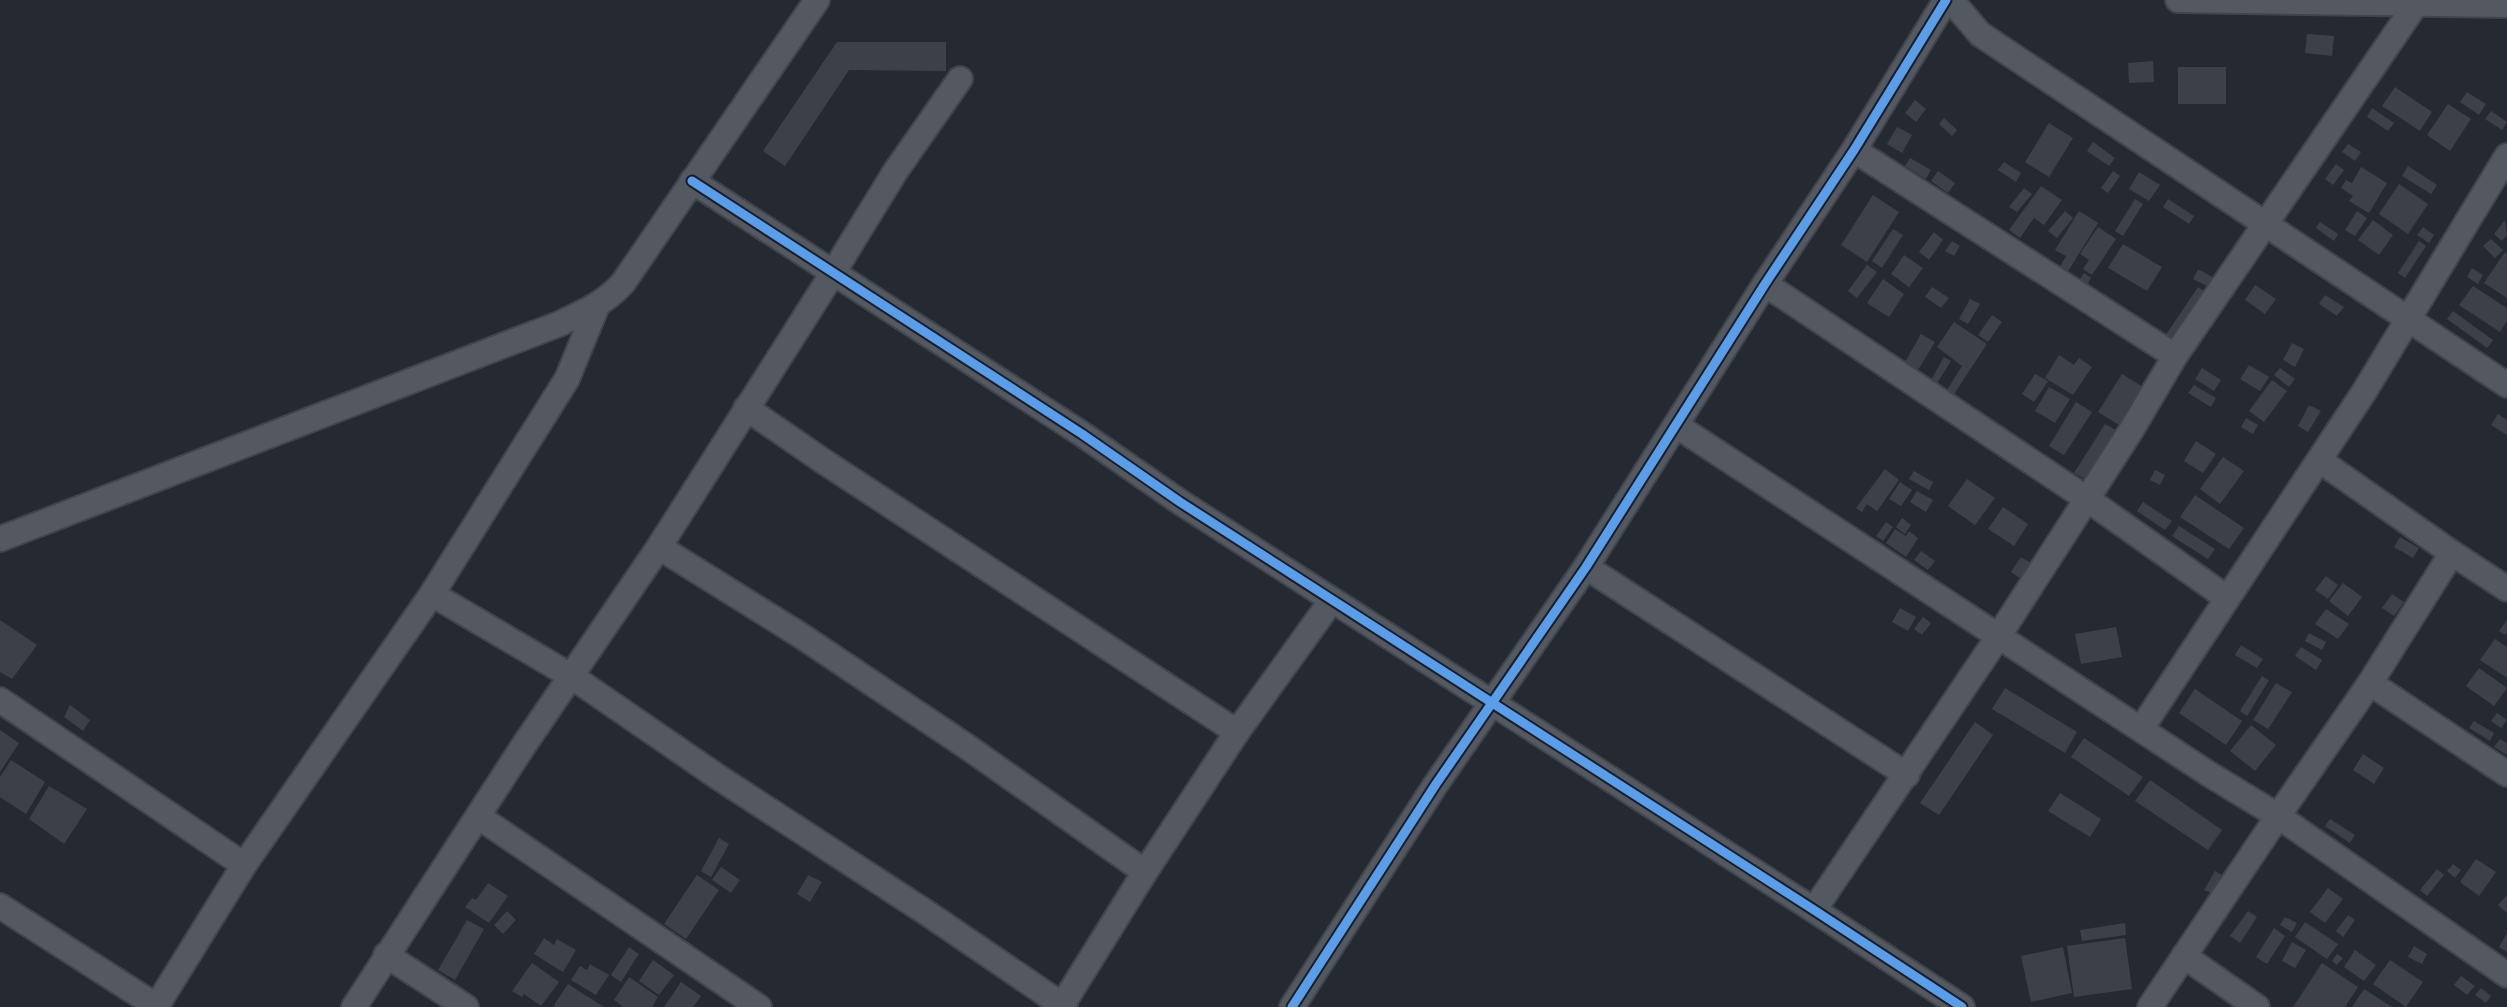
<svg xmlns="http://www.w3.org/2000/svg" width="2507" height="1007" viewBox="0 0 2507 1007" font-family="'PT Sans',sans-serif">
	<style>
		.building { fill: #3d4048 }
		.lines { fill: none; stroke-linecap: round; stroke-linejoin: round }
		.street-casing { stroke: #41444b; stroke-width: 28 }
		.street { stroke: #545860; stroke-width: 24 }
		.cycleway-casing { stroke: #191e2b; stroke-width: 13 }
		.cycleway { stroke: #5a9eea; stroke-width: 9 }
	</style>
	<rect width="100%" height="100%" fill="#252931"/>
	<!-- building -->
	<g class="building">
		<polygon points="2307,34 2334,36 2332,56 2305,53"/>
		<polygon points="837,42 946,42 946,71 849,70 785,166 763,151"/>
		<polygon points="2153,61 2154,82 2129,83 2128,63"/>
		<rect x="2178" y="67" width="48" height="37"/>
		<polygon points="2395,87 2432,112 2420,131 2382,106"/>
		<polygon points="2467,92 2486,104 2479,115 2460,102"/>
		<polygon points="1915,100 1926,109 1916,122 1905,113"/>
		<polygon points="2448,104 2471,119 2450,151 2427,135"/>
		<polygon points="2372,108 2394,123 2388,131 2367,117"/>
		<polygon points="2491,111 2507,122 2502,130 2485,119"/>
		<polygon points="1944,118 1957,130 1952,136 1939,124"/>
		<polygon points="2049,123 2073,138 2049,177 2025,162"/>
		<polygon points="1897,127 1912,135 1902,153 1887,144"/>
		<polygon points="2093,142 2115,158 2109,166 2087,151"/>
		<polygon points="2348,144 2361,152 2355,161 2342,152"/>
		<polygon points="1910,158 1931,170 1926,179 1905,166"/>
		<polygon points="2004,162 2021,173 2016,182 1998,170"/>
		<polygon points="2336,164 2344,170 2333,185 2325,179"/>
		<polygon points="2408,166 2437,185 2431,194 2402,176"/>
		<polygon points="2361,167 2387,183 2369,213 2349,201 2353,196 2341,188 2346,180 2352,183"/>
		<polygon points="1938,171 1955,183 1948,193 1931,181"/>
		<polygon points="2113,171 2120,176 2108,193 2101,188"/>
		<polygon points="2139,172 2160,185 2149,201 2129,189"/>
		<polygon points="2399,184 2428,204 2408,234 2379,214"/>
		<polygon points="2041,186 2062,200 2044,225 2034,218 2020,238 2009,230"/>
		<polygon points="2024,188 2032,194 2017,212 2009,207"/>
		<polygon points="1873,195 1899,212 1867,262 1841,245"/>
		<polygon points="2135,199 2143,204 2123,236 2115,231"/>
		<polygon points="2168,199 2194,216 2189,224 2163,207"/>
		<polygon points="2065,211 2073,218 2057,238 2048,231"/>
		<polygon points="2079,211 2098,223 2067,273 2059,268 2066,256 2055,250"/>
		<polygon points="2357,211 2367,218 2355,236 2345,230"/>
		<polygon points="2373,220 2393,235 2379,255 2358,240"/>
		<polygon points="2505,220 2507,235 2502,241 2494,234"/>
		<polygon points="2320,222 2338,234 2334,241 2316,228"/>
		<polygon points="2098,227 2116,239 2092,275 2083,269 2089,260 2080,254"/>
		<polygon points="2423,227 2434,235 2429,243 2417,235"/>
		<polygon points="1893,229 1903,235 1882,268 1872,261"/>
		<polygon points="1934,232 1943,240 1929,260 1919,252"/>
		<polygon points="2491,239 2503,250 2495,258 2483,246"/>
		<polygon points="1952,241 1960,246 1954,256 1945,251"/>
		<polygon points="2419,241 2426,246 2405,278 2398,273"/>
		<polygon points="2123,244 2162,267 2147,291 2108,268"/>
		<polygon points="2505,252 2507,254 2507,298 2484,283"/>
		<polygon points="1904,255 1923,268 1909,287 1891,274"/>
		<polygon points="1867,265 1877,272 1857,298 1848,291"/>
		<polygon points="2472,268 2483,275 2478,284 2467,277"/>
		<polygon points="2198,269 2214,278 2209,287 2193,279"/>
		<polygon points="2084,273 2091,278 2086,287 2078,282"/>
		<polygon points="1883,279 1904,294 1889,317 1867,303"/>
		<polygon points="2255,285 2276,299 2265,314 2245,300"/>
		<polygon points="2473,286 2507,308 2507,321 2500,332 2459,305"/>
		<polygon points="1932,287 1949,298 1941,308 1925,297"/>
		<polygon points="2198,287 2207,293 2175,343 2165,336"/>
		<polygon points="2325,295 2344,307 2337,316 2319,304"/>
		<polygon points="1970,299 1980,304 1968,324 1959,319"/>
		<polygon points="2453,311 2493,340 2487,348 2447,319"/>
		<polygon points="1992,315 2002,322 1988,342 1978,335"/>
		<polygon points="1954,322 1987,344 1954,394 1947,390 1962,366 1937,347"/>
		<polygon points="1921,334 1935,342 1918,370 1905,362"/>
		<polygon points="2292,343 2304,349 2295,367 2283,360"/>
		<polygon points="2059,355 2074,365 2079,358 2092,367 2073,395 2045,378"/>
		<polygon points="1944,357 1951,361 1937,383 1931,380"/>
		<polygon points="2249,365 2269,377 2260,391 2240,379"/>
		<polygon points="2202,368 2221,380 2214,391 2195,379"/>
		<polygon points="2280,368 2295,379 2289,387 2274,375"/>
		<polygon points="2035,374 2048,381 2034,402 2022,394"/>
		<polygon points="2122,374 2143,387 2119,425 2098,412"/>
		<polygon points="2272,380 2287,391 2264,422 2249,411"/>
		<polygon points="2194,385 2216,398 2211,407 2188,393"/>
		<polygon points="2049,387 2070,399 2055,423 2035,411"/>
		<polygon points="2076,402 2092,412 2064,455 2049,446"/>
		<polygon points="2309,405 2321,411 2308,432 2298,426"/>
		<polygon points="2498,414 2507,420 2507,435 2491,425"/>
		<polygon points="2246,418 2258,425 2253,434 2241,427"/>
		<polygon points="2105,424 2116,430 2085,479 2074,473"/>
		<polygon points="2196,441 2216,454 2203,473 2184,461"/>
		<polygon points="2223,457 2244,471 2220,504 2200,489"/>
		<polygon points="1885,469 1899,480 1877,511 1867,504 1862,512 1856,508"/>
		<polygon points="2155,470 2165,475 2160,485 2150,480"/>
		<polygon points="1914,471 1933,482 1929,490 1909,479"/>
		<polygon points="1967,479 1995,498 1975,525 1948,506"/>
		<polygon points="1900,482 1912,490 1901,506 1889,499"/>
		<polygon points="1917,491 1933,500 1926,512 1910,502"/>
		<polygon points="2195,495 2244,528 2229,549 2180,517"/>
		<polygon points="2143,502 2172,521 2165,530 2137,511"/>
		<polygon points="2003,507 2028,524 2014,546 1988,529"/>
		<polygon points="1902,518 1911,525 1905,534 1896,527"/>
		<polygon points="1886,522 1893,527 1883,541 1876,536"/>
		<polygon points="2179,526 2215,549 2208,559 2172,536"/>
		<polygon points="1895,529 1906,536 1909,531 1918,538 1906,557 1886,543"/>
		<polygon points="2400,537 2419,548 2413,558 2394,547"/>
		<polygon points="1921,551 1935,561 1928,570 1914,560"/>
		<polygon points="2021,557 2031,563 2021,579 2011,572"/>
		<polygon points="2326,576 2338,585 2328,599 2315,590"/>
		<polygon points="2343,583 2362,597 2348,616 2329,601"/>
		<polygon points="2392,594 2404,602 2394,616 2382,608"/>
		<polygon points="1900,608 1916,617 1908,631 1892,622"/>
		<polygon points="2326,609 2349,624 2338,639 2315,624"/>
		<polygon points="1923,617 1931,623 1922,635 1914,629"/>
		<polygon points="0,620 37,645 12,679 0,672"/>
		<polygon points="2507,620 2507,633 2505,635 2499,631"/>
		<polygon points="2116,627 2122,657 2081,664 2075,634"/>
		<polygon points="2309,633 2326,642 2322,650 2305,641"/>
		<polygon points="2495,639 2507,647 2507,678 2480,660"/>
		<polygon points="2241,645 2263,659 2257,668 2235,655"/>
		<polygon points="2301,647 2322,660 2316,670 2295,656"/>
		<polygon points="2479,668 2507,688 2494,706 2466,686"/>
		<polygon points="2262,676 2269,680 2247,716 2240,711"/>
		<polygon points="2276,683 2292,692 2268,729 2253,720"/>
		<polygon points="2005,688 2077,732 2065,753 1992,709"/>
		<polygon points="2195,689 2242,721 2226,745 2179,713"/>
		<polygon points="70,705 90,720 83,731 64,717"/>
		<polygon points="2497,713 2507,720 2501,728 2491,721"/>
		<polygon points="2474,721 2494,733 2490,741 2469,728"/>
		<polygon points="1975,722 1993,735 1939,815 1920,803"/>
		<polygon points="2251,725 2276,745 2255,771 2230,751"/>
		<polygon points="0,730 19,743 0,772"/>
		<polygon points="2084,738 2143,777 2129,796 2071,757"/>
		<polygon points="2500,739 2507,743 2507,755 2494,747"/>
		<polygon points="2363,754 2384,768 2374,784 2353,770"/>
		<polygon points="11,760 45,782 26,814 0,797 0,777"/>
		<polygon points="2150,780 2222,830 2208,850 2135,801"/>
		<polygon points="49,786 87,809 64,844 29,819"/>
		<polygon points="2060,793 2101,819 2090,837 2048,811"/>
		<polygon points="2330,819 2355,835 2350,843 2325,826"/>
		<polygon points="719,838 729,844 711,877 701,871"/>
		<polygon points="2476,859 2496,872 2479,896 2460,882"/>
		<polygon points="2453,864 2461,870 2455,878 2447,871"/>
		<polygon points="721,867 740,880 731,893 712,880"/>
		<polygon points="2437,869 2444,875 2427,896 2420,890"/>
		<polygon points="2215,871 2222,875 2212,893 2204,890"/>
		<polygon points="697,875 719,890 686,939 664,924"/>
		<polygon points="808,875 822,882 810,902 797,894"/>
		<polygon points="488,883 508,896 489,923 465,907 472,898 476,900"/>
		<polygon points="2328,888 2343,899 2325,923 2310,912"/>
		<polygon points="2507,895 2507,913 2498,905"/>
		<polygon points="507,911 516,920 503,934 494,925"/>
		<polygon points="2248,911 2257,917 2240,943 2230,936"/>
		<polygon points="2348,915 2355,920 2343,937 2336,931"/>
		<polygon points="2285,917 2297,923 2292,932 2280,925"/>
		<polygon points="467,920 484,929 455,980 438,970"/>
		<polygon points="2305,922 2338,944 2327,959 2295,937"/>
		<polygon points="2125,923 2126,935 2082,941 2080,930"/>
		<polygon points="2274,928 2285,936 2267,964 2256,957"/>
		<polygon points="2507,933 2507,952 2499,947"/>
		<polygon points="544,938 554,945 557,939 576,950 563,972 534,954"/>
		<polygon points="2125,938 2132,989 2074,997 2067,946"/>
		<polygon points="2292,942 2306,950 2295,968 2282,961"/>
		<polygon points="2414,946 2427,954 2422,964 2408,957"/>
		<polygon points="629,947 639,954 621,982 611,975"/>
		<polygon points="2063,947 2072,993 2031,1002 2021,956"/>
		<polygon points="2355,950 2376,965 2364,981 2344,967"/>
		<polygon points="2337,954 2343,958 2337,965 2332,961"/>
		<polygon points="653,960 674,975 659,995 639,981"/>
		<polygon points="2390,960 2423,982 2406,1007 2373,984"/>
		<polygon points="532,963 559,982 541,1006 524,994 522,997 512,991"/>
		<polygon points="2322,963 2358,987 2345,1007 2293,1007"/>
		<polygon points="590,964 609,975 596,995 571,980 580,966 587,970"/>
		<polygon points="2461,976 2475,986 2467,995 2454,985"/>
		<polygon points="629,977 658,997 652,1007 623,1007 614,1000"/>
		<polygon points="681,982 701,996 693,1007 664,1007"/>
		<polygon points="568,984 604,1007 553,1007"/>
		<polygon points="2481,988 2491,996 2486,1003 2475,995"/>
		<polygon points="2364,989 2392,1007 2352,1007"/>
	</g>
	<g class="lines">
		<defs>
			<g id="street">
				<polyline points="1951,0 1980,34 2507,385"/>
				<polyline points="2178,0 2507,5"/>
				<polyline points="1854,150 2175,356"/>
				<polyline points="692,181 1082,434 1180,502 1814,910 1962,1007"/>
				<polyline points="1765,284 2087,499 2227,598"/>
				<polyline points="746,408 823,461 1237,732"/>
				<polyline points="1677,426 2209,774 2278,816 2507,975"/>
				<polyline points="2319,460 2452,553 2507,589"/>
				<path d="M0 539 559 324C584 312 605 303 623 283L817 0"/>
				<polyline points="659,547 800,635 966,746 1145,872"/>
				<polyline points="1586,567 1907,775"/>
				<polyline points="432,594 571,676 718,777 927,913 1065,1007"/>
				<polyline points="2370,683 2507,774"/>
				<polyline points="0,700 244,865"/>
				<polyline points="2141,729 2364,392 2507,156"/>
				<polyline points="479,817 759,1007"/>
				<polyline points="0,906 158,1007"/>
				<polyline points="1814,910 1998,637 2132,429 2175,356 2416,4"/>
				<polyline points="386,955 466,1007"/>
				<polyline points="2184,956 2257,1007"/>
				<polyline points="156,1007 244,865 432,594 491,500 567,379 597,306"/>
				<polyline points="354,1007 524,745 659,547 833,273 895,172 960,79"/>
				<polyline points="1061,1007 1145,872 1237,732 1332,600"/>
				<polyline points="1292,1007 1436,784 1586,567 1765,284 1854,150 1946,0"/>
				<polyline points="2150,1007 2278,816 2370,683 2452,553"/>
			</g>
		</defs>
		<!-- street casing -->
		<use href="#street" class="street-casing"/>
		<!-- street -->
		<use href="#street" class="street"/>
		<defs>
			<g id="cycleway">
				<polyline points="692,181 1082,434 1180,502 1814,910 1962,1007"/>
				<polyline points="1292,1007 1436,784 1586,567 1765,284 1854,150 1946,0"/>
			</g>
		</defs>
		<!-- cycleway casing -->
		<use href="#cycleway" class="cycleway-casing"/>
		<!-- cycleway -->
		<use href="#cycleway" class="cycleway"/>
	</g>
</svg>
